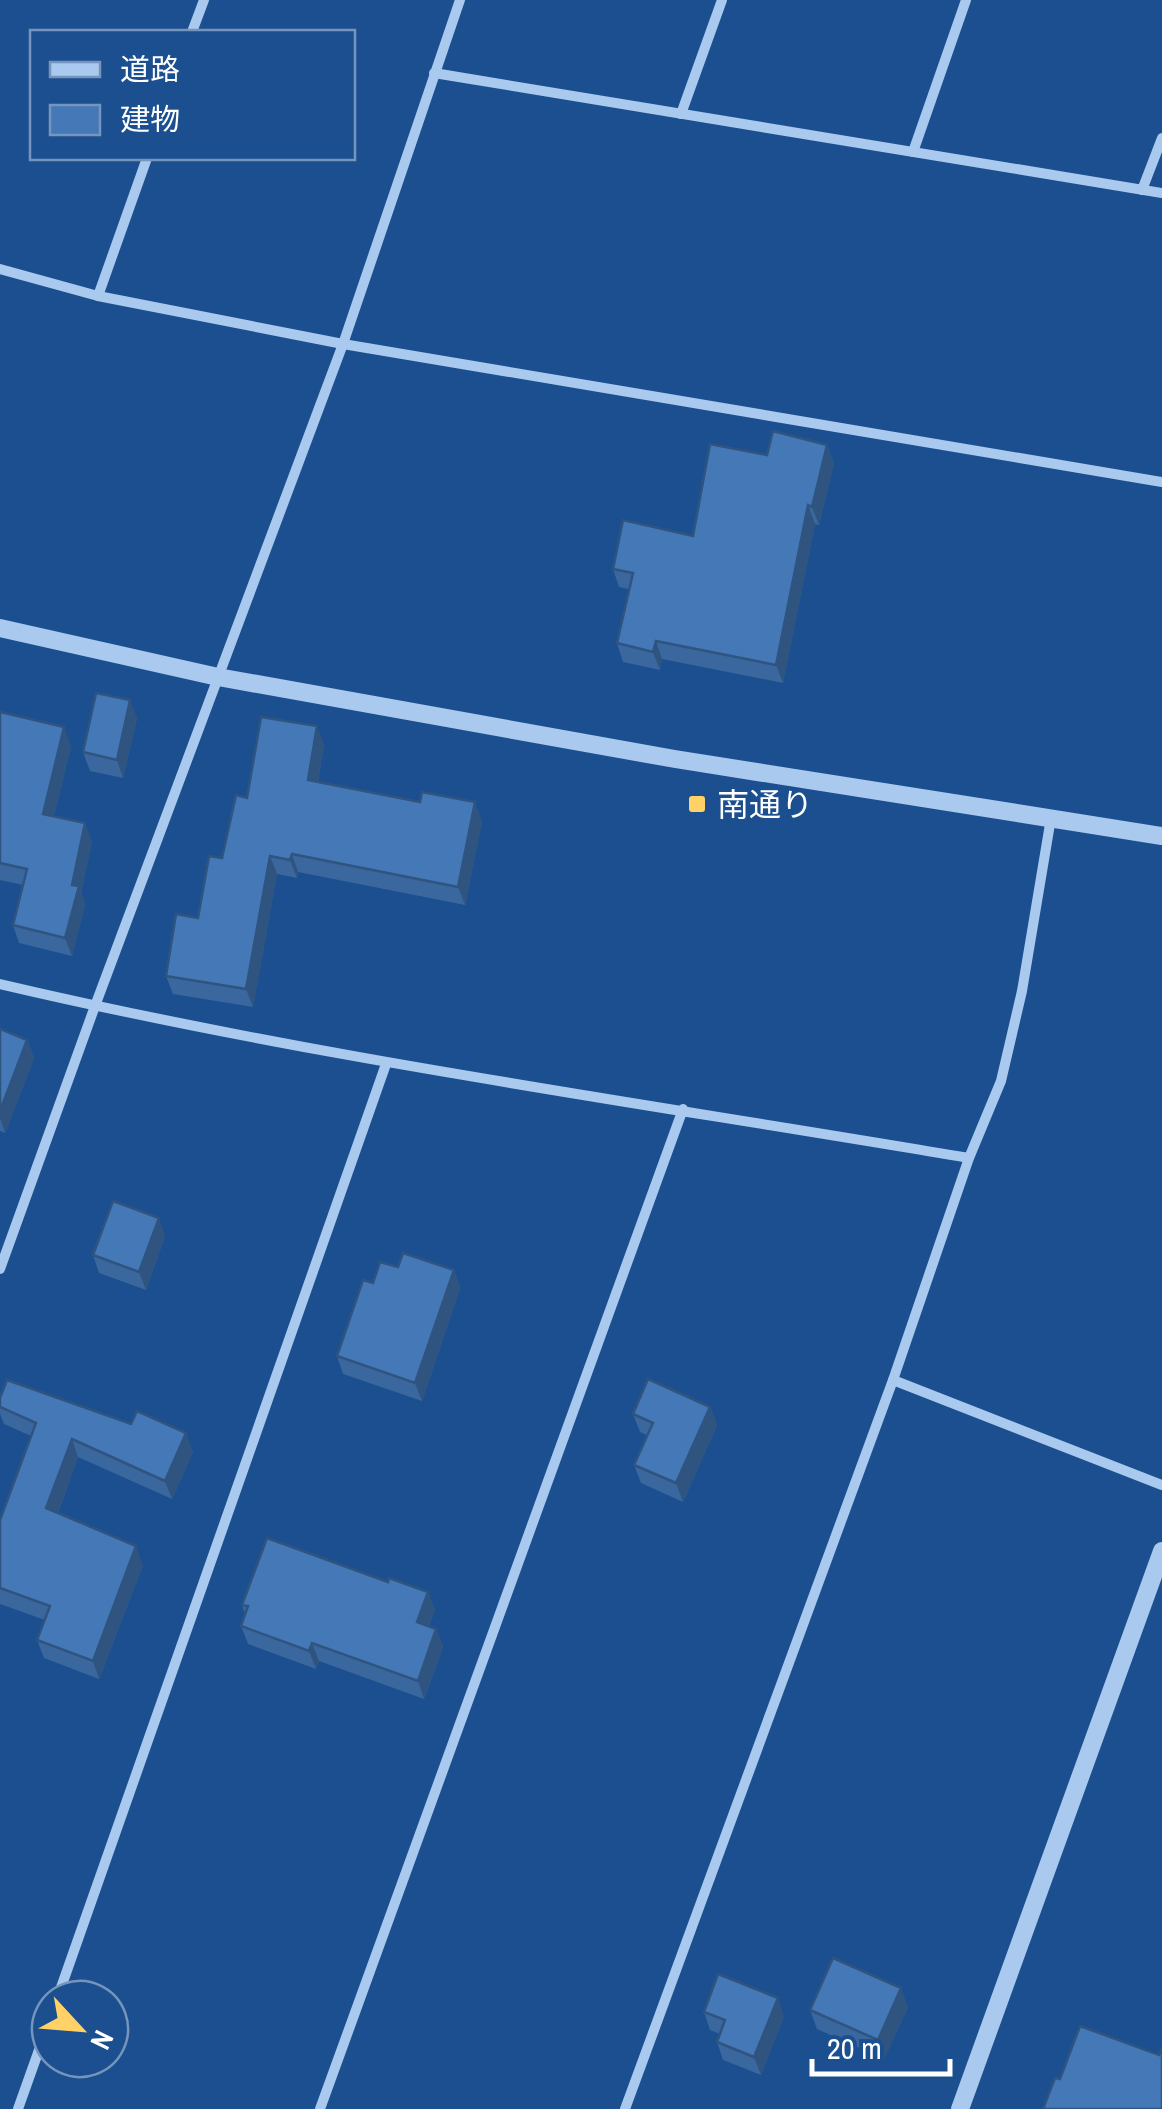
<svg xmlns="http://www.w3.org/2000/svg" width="1162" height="2109" viewBox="0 0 1162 2109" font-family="'Archivo Narrow','Noto Sans JP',sans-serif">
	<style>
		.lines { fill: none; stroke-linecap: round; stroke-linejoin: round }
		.minor { stroke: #a9c9ee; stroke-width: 10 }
		.tertiary { stroke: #a9c9ee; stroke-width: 18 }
		.wall { fill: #3a679d }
		.shaded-wall { fill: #305480 }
		.building { fill: #4478b7; stroke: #305480; stroke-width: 2.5 }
		.poi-dot { fill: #ffd166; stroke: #1b4f8f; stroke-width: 4 }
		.labels { text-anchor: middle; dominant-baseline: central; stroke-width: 8; stroke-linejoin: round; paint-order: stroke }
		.poi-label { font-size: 32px; fill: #fff; stroke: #1b4f8f; text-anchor: start }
	</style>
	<rect width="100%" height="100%" fill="#1b4f8f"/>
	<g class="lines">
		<!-- minor -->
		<g class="minor">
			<polyline points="192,32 204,0"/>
			<polyline points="434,73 1162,193"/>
			<polyline points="681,114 722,0"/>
			<polyline points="913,152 966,0"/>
			<polyline points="1142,190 1162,138"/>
			<polyline points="0,269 98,296 343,344 1162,482"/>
			<polyline points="98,296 147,158"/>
			<path d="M0 984C320 1059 645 1103 969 1158"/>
			<polyline points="0,1269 95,1006 343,344 460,0"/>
			<polyline points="893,1380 1162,1485"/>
			<polyline points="57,1999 386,1064"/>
			<polyline points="18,2109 50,2019"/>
			<polyline points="320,2109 683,1109"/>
			<polyline points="625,2109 893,1380 969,1158 1001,1081 1022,991 1051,818"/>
		</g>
		<!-- tertiary -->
		<g class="tertiary">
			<polyline points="0,628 218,677 675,759 1162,836"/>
			<polyline points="960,2109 1162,1551"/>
		</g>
	</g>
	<!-- wall -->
	<g class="wall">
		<polygon points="827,445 834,463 819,525 815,524 783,683 662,659 660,670 623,662 617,643 629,589 619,587 613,569 693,536 767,455"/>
		<polygon points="0,712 71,746 54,816 92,841 81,892 85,905 72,956 19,943 13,925 23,885 0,880"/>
		<polygon points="137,718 123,778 90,771 83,752"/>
		<polygon points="324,744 318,782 482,821 465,905 298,872 297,878 277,874 253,1007 173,994 166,976 198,918 247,798"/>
		<polygon points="0,1029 27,1040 34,1058 5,1133 0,1131"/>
		<polygon points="165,1236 146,1290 99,1273 93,1255"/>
		<polygon points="398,1267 454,1270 460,1288 422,1401 343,1374 337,1356 373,1283"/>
		<polygon points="0,1407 193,1452 172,1499 78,1457 58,1513 143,1565 99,1679 44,1658 37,1640 45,1620 0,1604 0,1520 31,1436 4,1424 0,1414"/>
		<polygon points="710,1407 717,1425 683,1502 641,1483 634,1465 647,1435 640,1432 633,1414"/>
		<polygon points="388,1582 428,1592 435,1610 429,1626 436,1629 443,1647 424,1699 319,1661 316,1669 248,1644 241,1626 245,1614 242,1605"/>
		<polygon points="908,2007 884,2059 817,2029 810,2010"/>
		<polygon points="704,2012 784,2016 761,2075 723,2060 717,2042 720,2034 710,2030"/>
	</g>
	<!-- shaded-wall -->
	<g class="shaded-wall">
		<polygon points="827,445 834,463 819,525 812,507"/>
		<polygon points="808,505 815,524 783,683 776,665"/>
		<polygon points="656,641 662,659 660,670 653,652"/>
		<polygon points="130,700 137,718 123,778 117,760"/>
		<polygon points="317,726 324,744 315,798 308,780"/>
		<polygon points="64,727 71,746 50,832 43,814"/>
		<polygon points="475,802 482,821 465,905 458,887"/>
		<polygon points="85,823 92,841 81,892 85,905 72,956 65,938 72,885"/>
		<polygon points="292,854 298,872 297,878 290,860"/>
		<polygon points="270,856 277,874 253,1007 246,989"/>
		<polygon points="27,1040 34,1058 5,1133 0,1118 0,1111"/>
		<polygon points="159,1218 165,1236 146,1290 139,1272"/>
		<polygon points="454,1270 460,1288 422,1401 415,1383"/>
		<polygon points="710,1407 717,1425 683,1502 676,1483"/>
		<polygon points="186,1433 193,1452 172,1499 165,1481"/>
		<polygon points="72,1439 78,1457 53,1526 46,1508"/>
		<polygon points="136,1546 143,1565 99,1679 93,1661"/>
		<polygon points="428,1592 435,1610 423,1640 417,1622"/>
		<polygon points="436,1629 443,1647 424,1699 418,1681"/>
		<polygon points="312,1643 319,1661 316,1669 309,1651"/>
		<polygon points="901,1988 908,2007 884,2059 878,2040"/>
		<polygon points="778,1998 784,2016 761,2075 754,2057"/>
	</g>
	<!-- building -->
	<g class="building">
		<polygon points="773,431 827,445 812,507 808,505 776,665 656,641 653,652 617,643 633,573 613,569 623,520 693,536 710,444 767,455"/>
		<polygon points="96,693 130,700 117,760 83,752"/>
		<polygon points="0,712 64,727 43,814 85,823 72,885 79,886 65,938 13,925 27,869 0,863"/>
		<polygon points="261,717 317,726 308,780 420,802 422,792 475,802 458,887 292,854 290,860 270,856 246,989 166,976 176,914 198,918 209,856 222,858 236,795 247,798"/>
		<polygon points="0,1029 27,1040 0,1111"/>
		<polygon points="113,1201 159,1218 139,1272 93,1255"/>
		<polygon points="403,1253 454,1270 415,1383 337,1356 363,1280 373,1283 380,1262 398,1267"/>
		<polygon points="648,1379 710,1407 676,1483 634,1465 653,1423 633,1414"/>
		<polygon points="7,1380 131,1424 137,1411 186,1433 165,1481 72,1439 46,1508 136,1546 93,1661 37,1640 50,1606 0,1588 0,1520 36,1423 0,1407 0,1398"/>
		<polygon points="267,1538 388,1582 389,1578 428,1592 417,1622 436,1629 418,1681 312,1643 309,1651 241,1626 248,1606 242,1605"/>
		<polygon points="833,1958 901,1988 878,2040 810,2010"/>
		<polygon points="718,1974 778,1998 754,2057 717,2042 725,2020 704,2012"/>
		<polygon points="1080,2026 1159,2055 1162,2048 1162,2109 1043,2109 1055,2078 1060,2079"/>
	</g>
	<!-- markers -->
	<rect class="poi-dot" x="687" y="794" width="20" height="20" rx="5"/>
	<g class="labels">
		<!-- poi labels -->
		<g class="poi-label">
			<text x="717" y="804">南通り</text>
		</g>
	</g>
	<!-- legend -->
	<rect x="30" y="30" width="325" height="130" fill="#1b4f8f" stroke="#7695bc" stroke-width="2.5"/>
	<rect x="50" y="62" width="50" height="15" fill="#a9c9ee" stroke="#7695bc" stroke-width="2.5"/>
	<text x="120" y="80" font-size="30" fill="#ffffff">道路</text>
	<rect x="50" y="105" width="50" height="30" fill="#4478b7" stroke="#7695bc" stroke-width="2.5"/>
	<text x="120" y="130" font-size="30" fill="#ffffff">建物</text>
	<!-- north arrow -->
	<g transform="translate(80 2029) rotate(116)"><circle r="48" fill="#1b4f8f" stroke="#7695bc" stroke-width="2.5"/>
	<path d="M0-8L18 38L0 25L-18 38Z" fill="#ffd166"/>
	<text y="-15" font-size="28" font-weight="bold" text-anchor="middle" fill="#ffffff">N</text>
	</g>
	<!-- scale -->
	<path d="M812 2059v15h138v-15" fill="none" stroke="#ffffff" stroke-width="5"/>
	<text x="827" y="2059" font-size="30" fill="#ffffff" stroke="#1b4f8f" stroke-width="8" paint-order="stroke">20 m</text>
</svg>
